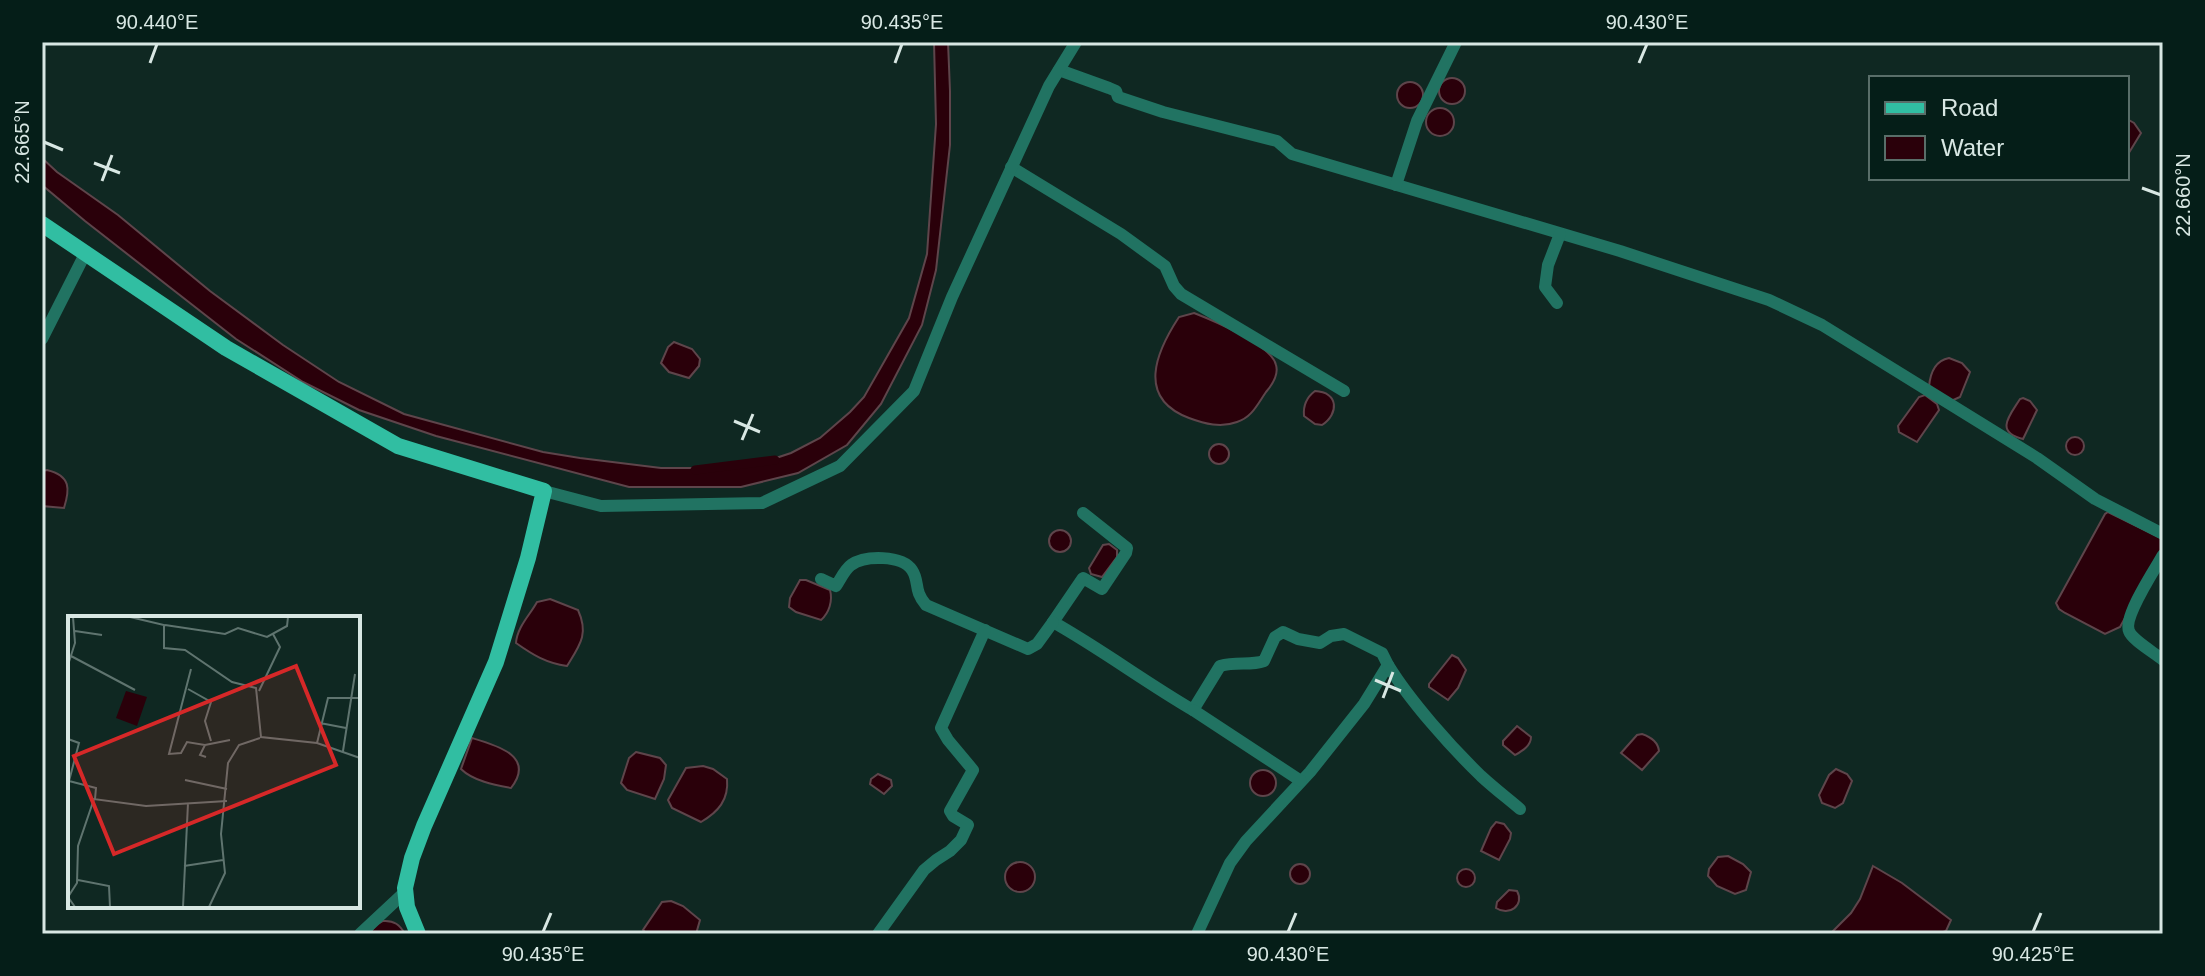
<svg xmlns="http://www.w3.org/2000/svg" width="2205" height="976" viewBox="0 0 2205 976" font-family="Arial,sans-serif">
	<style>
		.water { fill: #2a000a; stroke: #5e454b; stroke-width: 2 }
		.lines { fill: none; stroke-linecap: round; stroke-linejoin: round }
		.canal { stroke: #2a000a; stroke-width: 9 }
		.minor { stroke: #217362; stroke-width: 12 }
		.major { stroke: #31bea2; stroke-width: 16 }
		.ticks { fill: none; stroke: #d8e7e3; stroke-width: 3 }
		.inset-road { fill: none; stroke: #5f746f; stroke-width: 2 }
		.view { fill: #d62828; fill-opacity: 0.15; stroke: #d62828; stroke-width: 4 }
		.inset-edge { fill: none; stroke: #d8e7e3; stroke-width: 4 }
		.neatline { fill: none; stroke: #d8e7e3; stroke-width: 3 }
		.ticks-label { font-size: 20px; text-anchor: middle; fill: #d8e7e3 }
	</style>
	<rect width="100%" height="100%" fill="#0f2822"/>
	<!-- water -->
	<g class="water">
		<polygon points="934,42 948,42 950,91 950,145 936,270 922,325 881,404 847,445 798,473 741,487 629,487 436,436 359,410 303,382 236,339 85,221 42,185 42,158 57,172 118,215 210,291 283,345 339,382 404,414 543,452 580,458 661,468 713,468 755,465 791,453 820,438 850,412 864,397 909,318 927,254 936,124"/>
		<circle cx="1452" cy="91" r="13"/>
		<circle cx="1410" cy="95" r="13"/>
		<circle cx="1440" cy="122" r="14"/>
		<polygon points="2127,119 2134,123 2141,133 2127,156"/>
		<path d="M1194 313C1212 320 1272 345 1276 365 1279 375 1272 385 1266 392 1257 405 1252 417 1237 422 1221 428 1205 424 1189 418 1136 398 1156 352 1179 317Z"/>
		<polygon points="674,342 692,349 700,359 699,366 689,378 669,372 661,363 668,347"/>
		<path d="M1949 358 1962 363 1970 372 1960 397 1951 401 1929 387C1930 374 1934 361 1949 358Z"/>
		<path d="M1315 391C1339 392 1339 414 1322 425L1315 424 1304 416C1303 406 1307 397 1315 391Z"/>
		<polygon points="1925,395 1937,404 1939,410 1917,442 1899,432 1898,426 1919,397"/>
		<path d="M2023 398 2030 401 2037 410 2023 439C1994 432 2010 415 2020 399Z"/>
		<circle cx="2075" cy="446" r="9"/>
		<circle cx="1219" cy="454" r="10"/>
		<path d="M47 470C71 476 70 489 64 508L42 506V471Z"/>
		<polygon points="2108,512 2161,538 2163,540 2163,550 2120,627 2105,634 2065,613 2059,609 2056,603 2105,514"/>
		<circle cx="1060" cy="541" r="11"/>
		<polygon points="1109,544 1117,550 1117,557 1102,577 1091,574 1089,568 1103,545"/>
		<path d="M800 580H806L830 590C833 601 829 613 821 620L796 612 789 607 790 598Z"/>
		<path d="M550 599 578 610C589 634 580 645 567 666 546 663 533 655 516 643 517 627 530 615 537 602Z"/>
		<polygon points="1452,655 1458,658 1466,670 1458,688 1448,700 1429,687 1429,684"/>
		<path d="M1517 726 1531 737C1531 746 1522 751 1515 755L1503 745V741Z"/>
		<path d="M1642 734C1651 737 1658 742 1659 751L1642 770 1621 753 1637 735Z"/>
		<path d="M472 738C496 745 536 756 511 788 495 785 473 781 461 769Z"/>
		<polygon points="636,752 660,758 666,765 664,779 655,799 627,790 621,783 629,758"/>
		<path d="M703 766 713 769 727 779C729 800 718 812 701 822L672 808 668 800 686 768Z"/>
		<polygon points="1836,769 1847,774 1852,781 1843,803 1835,808 1822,803 1819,795 1829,775"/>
		<circle cx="1263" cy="783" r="13"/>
		<polygon points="878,774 891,780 892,786 884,794 870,784 871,779"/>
		<polygon points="1496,822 1504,824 1511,833 1510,839 1499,860 1481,851 1491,828"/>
		<polygon points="1728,856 1743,864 1751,872 1746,890 1735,894 1717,886 1708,876 1709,869 1718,857"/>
		<circle cx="1020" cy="877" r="15"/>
		<circle cx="1300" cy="874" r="10"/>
		<polygon points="1873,866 1902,883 1951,920 1946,931 1938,934 1830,934 1851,913 1860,899"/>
		<circle cx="1466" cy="878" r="9"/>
		<path d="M1509 890 1517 891C1525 905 1509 917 1496 908L1497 902Z"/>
		<polygon points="671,901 683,906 700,920 696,934 647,934 643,930 662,902"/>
		<path d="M383 921C394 920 400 925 405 934H369L376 925Z"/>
	</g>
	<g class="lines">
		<!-- canal -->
		<polyline class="canal" points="695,470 775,460"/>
		<!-- minor -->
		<g class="minor">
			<polyline points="1059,70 1109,88 1116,91 1118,97 1163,112 1277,141 1292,154 1620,251 1769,300 1822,325 2037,458 2095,499 2163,534"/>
			<polyline points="1011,167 1121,234 1165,266 1174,286 1181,294 1344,391"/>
			<polyline points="1396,185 1417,121 1456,42"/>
			<polyline points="1557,303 1545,287 1548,265 1560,234"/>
			<polyline points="42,339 85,254"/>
			<polyline points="544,491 601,506 762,503 840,466 914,391 952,297 1049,86 1076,42"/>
			<path d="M1083 513 1127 548 1126 553 1102 589 1083 578 1053 622C1101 649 1145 682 1193 710L1220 666C1237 661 1250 666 1264 661L1275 637 1283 632 1298 639 1320 643 1331 636 1344 634 1382 653 1388 665 1364 704 1310 772 1246 841 1230 863 1197 934"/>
			<path d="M2163 555C2155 569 2123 617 2129 631 2132 640 2155 653 2163 660"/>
			<path d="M821 579 836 586C840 580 845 569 851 565 865 555 902 555 912 570 920 582 913 590 926 605L1028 649 1037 644 1053 622"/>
			<path d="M1388 665C1410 701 1451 747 1481 776 1494 788 1507 798 1520 809"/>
			<polyline points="1193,710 1301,781"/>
			<polyline points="360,934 405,892"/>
			<polyline points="878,934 924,870 936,860 950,851 961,840 968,825 953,816 950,811 973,770 948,740 941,728 985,630"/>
		</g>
		<!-- major -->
		<polyline class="major" points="42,224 226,348 398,446 544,491 528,558 496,662 424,826 412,858 405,888 407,907 418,934"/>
	</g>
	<!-- ticks -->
	<path class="ticks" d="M150 63 157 44M895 63 902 44M1639 63 1647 44M44 142 63 150M94 163 120 173M102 181 112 155M2142 188 2161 195M734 421 760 432M742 440 753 414M1375 680 1401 691M1383 698 1393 672M543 932 551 913M1288 932 1296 913M2033 932 2041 913"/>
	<!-- overview -->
	<g transform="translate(68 616)">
		<rect width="292" height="292" fill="#0f2822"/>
		<path d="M58 75 79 81 69 110 48 102Z" fill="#2a000a"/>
		<path class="inset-road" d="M62 1 96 9V32L117 34 164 66 188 72 193 121 249 127 292 142M97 9 157 18 170 12 199 21 219 10 220 1M7 15 34 19M3 40 67 74M0 49 7 27 5 1M123 53 101 138 113 137 119 126 137 129 132 139 138 141M120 73 143 86 137 105 143 125M191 75 212 31 205 18M252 107 278 112M0 123 11 127 1 165 28 172 27 183M249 127 260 82H292M137 129 162 124M275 135 287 58M117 164 159 173M116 250 155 244M10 264 41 270 42 291M7 291 0 281 9 267 10 230 26 183 78 190 159 185M115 291 120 187M141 291 157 257 153 218 160 147 171 129 192 122"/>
		<path class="view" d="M228 50 268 149 46 238 6 140Z"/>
		<rect width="292" height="292" class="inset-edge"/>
	</g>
	<!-- border -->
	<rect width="2205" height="976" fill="none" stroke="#051e18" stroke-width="88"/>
	<!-- legend -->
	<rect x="1869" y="76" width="260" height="104" fill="#051e18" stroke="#596e69" stroke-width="2"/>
	<rect x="1885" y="102" width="40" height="12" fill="#31bea2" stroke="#596e69" stroke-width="2"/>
	<text x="1941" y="116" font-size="24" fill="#d8e7e3">Road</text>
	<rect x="1885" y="136" width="40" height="24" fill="#2a000a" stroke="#596e69" stroke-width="2"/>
	<text x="1941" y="156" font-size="24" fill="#d8e7e3">Water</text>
	<rect x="44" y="44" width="2117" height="888" class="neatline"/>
	<g class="ticks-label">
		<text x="157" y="29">90.440°E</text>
		<text x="902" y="29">90.435°E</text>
		<text x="1647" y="29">90.430°E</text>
		<text transform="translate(22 142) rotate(-90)" y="7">22.665°N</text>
		<text transform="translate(2183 195) rotate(-90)" y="7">22.660°N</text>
		<text x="543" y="961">90.435°E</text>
		<text x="1288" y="961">90.430°E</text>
		<text x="2033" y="961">90.425°E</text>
	</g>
</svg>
